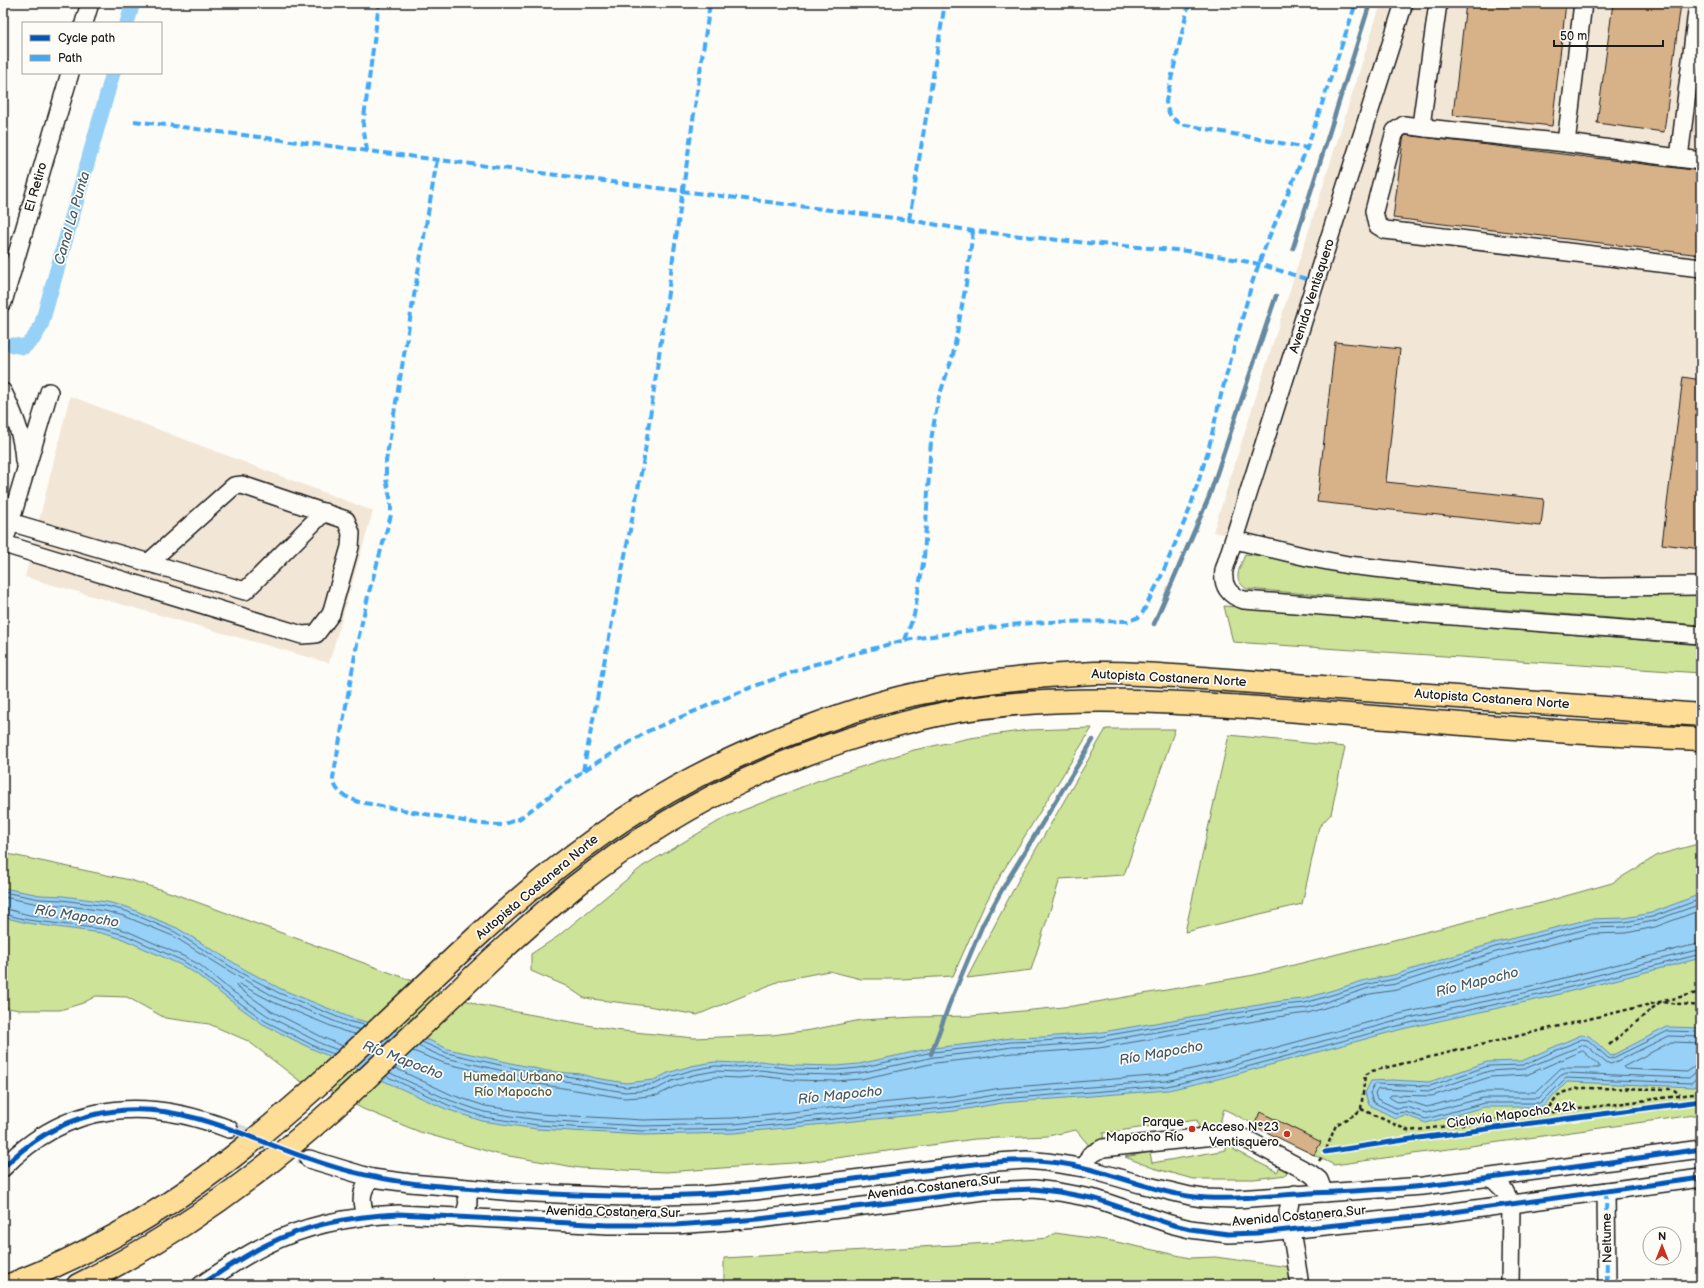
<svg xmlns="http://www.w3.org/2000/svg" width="1704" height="1288" viewBox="0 0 1704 1288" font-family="'Balsamiq Sans',sans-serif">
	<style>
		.built { fill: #f2e6d6 }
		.green { fill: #cde398; stroke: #74805a }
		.water { fill: #97d1f7; stroke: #66899f }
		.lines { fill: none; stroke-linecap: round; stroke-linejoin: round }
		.shore { stroke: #4d6474; stroke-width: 1 }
		.stream { stroke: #66899f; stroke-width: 4.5 }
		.canal { stroke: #97d1f7; stroke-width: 15 }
		.building { fill: #d7b289; stroke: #1c1c1c }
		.minor-tunnel { stroke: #dbdad6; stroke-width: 17; stroke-dasharray: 17 8; stroke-linecap: butt }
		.minor-casing { stroke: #1c1c1c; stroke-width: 20 }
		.highway-casing { stroke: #1c1c1c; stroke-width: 25 }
		.path { stroke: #1c1c1c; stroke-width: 2.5; stroke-dasharray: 4 3; stroke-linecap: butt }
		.minor { stroke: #fdfcf7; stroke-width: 17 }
		.highway { stroke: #fedd96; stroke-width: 22 }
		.quiet { stroke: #3fa9f5; stroke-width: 4; stroke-dasharray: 8 4; stroke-linecap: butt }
		.cycleway-casing { stroke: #fdfcf7; stroke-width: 8 }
		.cycleway { stroke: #0057b8; stroke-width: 5 }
		.poi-dot { fill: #c8321e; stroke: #fdfcf7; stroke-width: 1.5 }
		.labels { text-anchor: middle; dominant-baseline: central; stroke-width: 3.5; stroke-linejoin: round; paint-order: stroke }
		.street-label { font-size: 13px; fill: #1c1c1c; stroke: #fdfcf7 }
		.park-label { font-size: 13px; fill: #515841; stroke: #fdfcf7 }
		.poi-label { font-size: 13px; fill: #1c1c1c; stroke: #fdfcf7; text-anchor: end }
		.water-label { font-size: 14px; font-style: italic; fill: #475b69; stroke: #fdfcf7 }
	</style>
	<rect width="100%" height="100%" fill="#fdfcf7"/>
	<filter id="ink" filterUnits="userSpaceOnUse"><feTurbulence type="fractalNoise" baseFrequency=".025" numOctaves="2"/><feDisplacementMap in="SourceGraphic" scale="8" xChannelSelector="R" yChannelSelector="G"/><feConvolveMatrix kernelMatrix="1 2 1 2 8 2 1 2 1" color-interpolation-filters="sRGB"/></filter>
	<g filter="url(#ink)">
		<!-- built -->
		<g class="built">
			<polygon points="1381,3 1701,3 1701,577 1612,580 1411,564 1310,552 1213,532"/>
			<polygon points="70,396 373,511 329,663 25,577"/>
		</g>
		<!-- green -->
		<g class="green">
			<path d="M1245 554 1476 584 1701 589V625L1247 589C1231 579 1240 569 1245 554Z"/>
			<polygon points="1224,606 1701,645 1701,673 1233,642"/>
			<polygon points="1092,728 1003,871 984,906 953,976 902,979 861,979 829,971 782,980 697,1015 648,1006 584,998 566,986 531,971 531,954 557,937 643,866 726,817 817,781 914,750 970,738 1028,730"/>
			<polygon points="1106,729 1175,729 1124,875 1060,879 1031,970 967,978 1021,875"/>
			<polygon points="1229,735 1345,747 1331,814 1319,827 1302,904 1185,932"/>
			<polygon points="1701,843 1701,1114 1334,1165 1224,1109 1219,1126 1199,1129 1197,1120 1103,1133 1104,1147 1091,1148 1076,1130 1048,1136 975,1139 807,1162 666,1172 580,1168 497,1154 420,1132 363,1109 320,1085 300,1081 248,1041 209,1024 165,1018 127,997 96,996 83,1003 60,1010 19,1010 3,1007 3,853 130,880 172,893 479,1005 614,1030 694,1038 772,1035 811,1030 861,1020 916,1017 972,1016 1073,1006 1254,975 1537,904 1612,883 1658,855"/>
			<polygon points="1226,1138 1239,1140 1234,1150 1277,1172 1282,1163 1290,1166 1286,1175 1254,1179 1193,1179 1153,1168 1125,1157 1150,1152 1152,1163 1226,1150"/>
			<polygon points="1055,1233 1112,1241 1190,1258 1215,1257 1296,1268 1300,1285 724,1285 724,1258 990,1243 1048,1238"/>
		</g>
		<!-- water -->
		<g class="water">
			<polygon points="3,888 40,895 63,896 107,902 127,907 177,928 244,969 281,989 349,1017 431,1041 448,1049 547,1071 580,1074 595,1078 626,1083 654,1080 668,1073 691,1066 714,1062 739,1063 760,1061 794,1065 836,1066 859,1064 932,1048 980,1043 1010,1038 1042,1037 1097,1033 1282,1001 1304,999 1366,980 1394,975 1494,943 1590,919 1625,918 1651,913 1701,894 1701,958 1544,998 1402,1029 1222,1078 1168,1090 1002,1103 955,1111 734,1133 642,1135 537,1129 482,1121 446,1109 306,1046 263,1024 224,996 195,973 181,965 123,939 101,933 27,923 3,917"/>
			<polygon points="1667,1027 1701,1028 1701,1079 1694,1087 1567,1082 1543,1107 1484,1107 1426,1123 1405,1115 1395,1118 1369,1105 1365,1093 1371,1081 1392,1080 1429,1082 1487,1062 1522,1061 1581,1035 1589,1036 1611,1056"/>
		</g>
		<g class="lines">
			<!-- shore -->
			<g class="shore">
				<polyline points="3,892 40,899 62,900 106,906 126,911 175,932 241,973 279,993 347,1021 365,1025"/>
				<polyline points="3,897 39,904 62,905 105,911 124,916 173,936 239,977 277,998 346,1026 361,1030"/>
				<polyline points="3,908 29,915 103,924 127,931 185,957 200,965 229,989 268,1016 322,1044 338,1050"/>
				<polyline points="3,914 28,920 102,929 125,935 183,961 197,970 226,993 265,1021 320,1049 334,1054"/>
				<polyline points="1701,1032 1668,1031 1611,1059 1608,1058 1588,1040 1582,1039 1523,1065 1488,1066 1430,1086 1375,1084 1370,1093 1373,1102 1395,1113 1405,1112 1426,1119 1484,1103 1541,1103 1566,1078 1691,1083 1697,1078 1701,1077"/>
				<polyline points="1701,1037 1669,1036 1611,1064 1605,1062 1586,1045 1583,1045 1524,1069 1489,1071 1431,1091 1378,1089 1375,1094 1377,1099 1396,1108 1406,1107 1426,1113 1483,1098 1539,1098 1560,1076 1566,1073 1689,1078 1695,1073 1701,1072"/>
				<polyline points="422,1042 447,1053 522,1070 579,1078 595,1082 626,1087 640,1086 655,1084 670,1077 692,1070 715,1066 739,1067 760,1065 794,1069 836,1070 859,1068 933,1052 981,1047 1010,1042 1042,1041 1098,1037 1283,1005 1305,1003 1368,984 1395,979 1495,947 1591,923 1625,922 1652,917 1701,899"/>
				<polyline points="1701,1043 1671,1042 1623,1067 1625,1069 1687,1072 1694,1067 1701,1066"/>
				<polyline points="343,1046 324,1038 271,1011 237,987 236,985 239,984 275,1003 343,1031 355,1034"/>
				<polyline points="418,1046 446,1058 521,1075 578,1083 594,1087 625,1092 640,1091 657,1089 672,1081 693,1075 715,1071 739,1072 760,1070 794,1074 836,1075 860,1073 934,1057 981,1052 1011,1047 1043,1046 1098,1042 1283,1010 1307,1008 1369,988 1396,984 1496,952 1591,928 1625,927 1653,921 1701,904"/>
				<polyline points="413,1051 444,1063 520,1081 624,1098 640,1097 658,1095 674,1087 695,1081 715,1077 739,1078 760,1076 793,1080 836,1081 861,1079 935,1063 982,1058 1012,1053 1043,1052 1099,1048 1284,1016 1308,1013 1370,994 1397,990 1498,958 1592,934 1626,933 1655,927 1701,910"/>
				<polygon points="1583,1051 1599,1065 1599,1068 1561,1068 1536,1092 1482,1092 1427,1107 1408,1101 1397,1102 1389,1097 1391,1095 1432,1096 1490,1077 1526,1075"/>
				<polyline points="395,1068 452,1095 485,1106 539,1114 643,1120 733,1118 829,1108 953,1096 1001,1088 1165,1075 1219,1063 1399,1014 1540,984 1701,943"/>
				<polyline points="390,1073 449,1100 484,1112 538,1120 642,1126 734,1124 953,1102 1001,1094 1166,1081 1220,1069 1400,1020 1542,989 1701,949"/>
				<polyline points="386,1076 448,1105 483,1117 537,1125 642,1131 734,1129 954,1107 1002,1099 1167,1086 1221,1074 1401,1025 1543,994 1701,954"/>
			</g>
			<!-- stream -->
			<g class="stream">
				<polyline points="1293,248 1370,3"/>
				<polyline points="1154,624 1209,497 1276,296"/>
				<polyline points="931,1054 949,1005 983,924 1007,881 1093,740"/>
			</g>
			<!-- canal -->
			<g class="canal">
				<polyline points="127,23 133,3"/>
				<polyline points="13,345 24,347 33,339 41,326 113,73"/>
			</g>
		</g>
		<!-- building -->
		<g class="building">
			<polygon points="1466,3 1566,3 1552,126 1453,115"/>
			<polygon points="1613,3 1681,3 1664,132 1597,123"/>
			<polygon points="1406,135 1701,171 1701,255 1393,218 1403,141 1404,137"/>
			<polygon points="1335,342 1400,349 1386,482 1544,499 1541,526 1317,502"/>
			<polygon points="1683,377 1701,380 1701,549 1662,544"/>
			<polygon points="1260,1112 1321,1142 1314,1155 1254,1126"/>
		</g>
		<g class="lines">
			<!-- minor-tunnel -->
			<polyline class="minor-tunnel" points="229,1129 309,1159"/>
			<defs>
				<g id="minor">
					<path d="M1404 3 1224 570C1222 586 1229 596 1244 600L1701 635"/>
					<polyline points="1438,3 1422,118 1426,128 1566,143 1701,161"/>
					<polyline points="84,23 90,3"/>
					<polyline points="1426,128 1404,125 1395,131 1374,211 1377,225 1385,230 1701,268"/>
					<polyline points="1566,143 1583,3"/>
					<polyline points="1679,158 1698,3"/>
					<polyline points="3,302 70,73"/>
					<path d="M3 392C14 414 23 436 24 461"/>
					<polyline points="10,522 245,591 324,512"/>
					<polyline points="7,533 49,392"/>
					<polyline points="1235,540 1307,557 1348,565 1500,582 1602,587 1701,586"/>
					<polyline points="4,544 302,635 316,634 331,614 350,547 351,533 346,520 242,485 234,486 148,563"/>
					<polyline points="309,1159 372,1178 410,1183 514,1192 623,1197 704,1195 755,1191 983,1163 1026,1160 1047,1162 1085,1168 1140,1184 1190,1196 1203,1198 1236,1199 1423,1186 1701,1149"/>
					<path d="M3 1168C68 1100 146 1097 229 1129"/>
					<polyline points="1085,1168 1090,1155 1103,1148 1233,1134 1246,1139 1310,1173 1319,1180 1324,1193"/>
					<polyline points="1489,1178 1495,1181 1504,1190 1511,1203 1510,1285"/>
					<polyline points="1606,1191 1607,1285"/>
					<polyline points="1295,1194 1290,1202 1288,1212 1299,1279"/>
					<path d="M367 1217C359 1203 361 1188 372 1178"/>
					<path d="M461 1218C469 1209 470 1199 464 1188"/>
					<path d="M201 1285C222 1271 243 1256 266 1245 307 1224 352 1216 399 1214L608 1225H675L759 1219 984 1191 1034 1189 1059 1192 1096 1199 1170 1224 1190 1229 1228 1234 1257 1233 1424 1216 1701 1178"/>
				</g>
				<g id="highway">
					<path d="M10 1285C84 1256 154 1217 217 1169 312 1097 396 1011 483 931 584 838 684 771 814 725 849 712 884 700 921 693 978 681 1037 676 1095 673 1135 672 1175 676 1214 679L1701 715"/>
					<path d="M78 1285C171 1239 255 1179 332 1110 413 1037 488 958 573 888 654 823 744 774 843 741 880 729 918 718 957 711 1075 692 1193 703 1311 712 1441 722 1571 734 1701 739"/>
				</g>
			</defs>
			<!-- minor casing -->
			<use href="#minor" class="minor-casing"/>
			<!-- highway casing -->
			<use href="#highway" class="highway-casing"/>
			<!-- path -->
			<g class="path">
				<polyline points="1609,1045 1660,1002 1701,1006"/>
				<polyline points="1361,1109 1409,1131 1701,1093"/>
				<polyline points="1544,1113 1561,1093 1580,1088 1673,1089 1680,1095"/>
				<polyline points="1319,1161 1325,1152 1336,1125 1357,1113 1361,1109 1365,1075 1372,1071 1701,992"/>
			</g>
			<!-- minor -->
			<use href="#minor" class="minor"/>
			<!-- highway -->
			<use href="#highway" class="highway"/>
			<!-- quiet -->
			<g class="quiet">
				<path d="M1189 3 1166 101C1167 114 1173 122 1186 125L1307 148"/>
				<polyline points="134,121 909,220 973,231 1088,243 1187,251 1223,257 1259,264 1316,282"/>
				<polyline points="367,151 363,125 379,3"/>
				<path d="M437 160 386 461V479L391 502V515L369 592 357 644 333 778C335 793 346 797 359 802L480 824 502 825 519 819 583 771 648 731 747 689 812 665 905 640 1008 625 1046 622 1128 621 1139 617 1143 612 1160 579 1189 511 1208 451 1221 395 1252 283 1267 242 1307 148 1356 3"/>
				<polyline points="909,220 945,3"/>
				<polyline points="905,640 914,615 924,558 931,440 938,400 953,355 966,284 973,231"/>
				<polyline points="583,771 644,458 710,3"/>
				<polyline points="1606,1191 1607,1285"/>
			</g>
			<defs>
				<g id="cycleway">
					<polyline points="1325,1152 1411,1139 1701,1101"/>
					<path d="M3 1168C55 1114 123 1098 195 1118 234 1128 271 1146 310 1159 349 1173 387 1181 429 1185 536 1195 644 1201 751 1191 812 1186 872 1176 933 1169 959 1166 985 1162 1011 1161 1037 1160 1063 1162 1089 1169 1127 1179 1167 1196 1207 1198 1242 1200 1276 1195 1311 1193 1349 1191 1387 1190 1424 1186 1517 1176 1609 1162 1701 1149"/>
					<path d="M201 1285C222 1271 243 1256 266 1245 307 1224 352 1216 399 1214L608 1225H675L759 1219 984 1191 1034 1189 1059 1192 1096 1199 1170 1224 1190 1229 1228 1234 1257 1233 1424 1216 1701 1178"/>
				</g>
			</defs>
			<!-- cycleway casing -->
			<use href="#cycleway" class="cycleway-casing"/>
			<!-- cycleway -->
			<use href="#cycleway" class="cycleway"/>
		</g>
	</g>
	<!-- markers -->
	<g class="poi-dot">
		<circle cx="1192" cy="1129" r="4"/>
		<circle cx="1287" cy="1134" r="4"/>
	</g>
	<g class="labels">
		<!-- street labels -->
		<g class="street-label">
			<text transform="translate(36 187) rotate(-74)">El Retiro</text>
			<text transform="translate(1312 296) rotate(-72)">Avenida Ventisquero</text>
			<text transform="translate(1169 678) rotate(3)">Autopista Costanera Norte</text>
			<text transform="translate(1492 699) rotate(4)">Autopista Costanera Norte</text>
			<text transform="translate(537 887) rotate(-40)">Autopista Costanera Norte</text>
			<text transform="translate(1511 1115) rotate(-8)">Ciclovía Mapocho 42k</text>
			<text transform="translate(934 1187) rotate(-7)">Avenida Costanera Sur</text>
			<text transform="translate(613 1212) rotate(1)">Avenida Costanera Sur</text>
			<text transform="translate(1299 1216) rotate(-5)">Avenida Costanera Sur</text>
			<text transform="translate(1607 1238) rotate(-91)">Neltume</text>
		</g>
		<!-- park labels -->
		<g class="park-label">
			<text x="513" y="1077">Humedal Urbano<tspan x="513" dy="15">Río Mapocho</tspan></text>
		</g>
		<!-- poi labels -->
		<g class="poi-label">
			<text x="1184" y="1122">Parque<tspan x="1184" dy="15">Mapocho Río</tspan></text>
			<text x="1279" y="1127">Acceso N°23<tspan x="1279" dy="15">Ventisquero</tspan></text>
		</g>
		<!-- water labels -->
		<g class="water-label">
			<text transform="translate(72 218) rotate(-74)">Canal La Punta</text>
			<text transform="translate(77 916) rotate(9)">Río Mapocho</text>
			<text transform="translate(1477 982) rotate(-14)">Río Mapocho</text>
			<text transform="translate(1161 1053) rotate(-10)">Río Mapocho</text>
			<text transform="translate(403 1060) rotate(21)">Río Mapocho</text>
			<text transform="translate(840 1095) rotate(-6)">Río Mapocho</text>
		</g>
	</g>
	<!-- margin -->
	<rect width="1704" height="1288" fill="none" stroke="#fdfcf7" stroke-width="16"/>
	<rect x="8" y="8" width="1688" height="1272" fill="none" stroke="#1c1c1c" stroke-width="1.5" filter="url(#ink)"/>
	<!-- legend -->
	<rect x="22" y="22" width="140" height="52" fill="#fdfcf7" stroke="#a3a29f"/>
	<rect x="30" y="35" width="20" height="6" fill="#0057b8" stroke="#a3a29f"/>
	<text x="58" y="42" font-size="12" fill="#1c1c1c">Cycle path</text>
	<rect x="30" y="55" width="20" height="6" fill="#3fa9f5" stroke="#a3a29f"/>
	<text x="58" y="62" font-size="12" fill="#1c1c1c">Path</text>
	<!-- north arrow -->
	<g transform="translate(1662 1246)"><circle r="19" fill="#fdfcf7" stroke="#a3a29f"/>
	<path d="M0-3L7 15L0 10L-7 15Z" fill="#c8321e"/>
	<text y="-6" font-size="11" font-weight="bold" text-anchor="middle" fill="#1c1c1c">N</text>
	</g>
	<!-- scale -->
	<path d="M1554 40v6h109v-6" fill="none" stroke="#1c1c1c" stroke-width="2"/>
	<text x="1560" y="40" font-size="12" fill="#1c1c1c" stroke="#fdfcf7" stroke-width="3" paint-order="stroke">50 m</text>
</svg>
